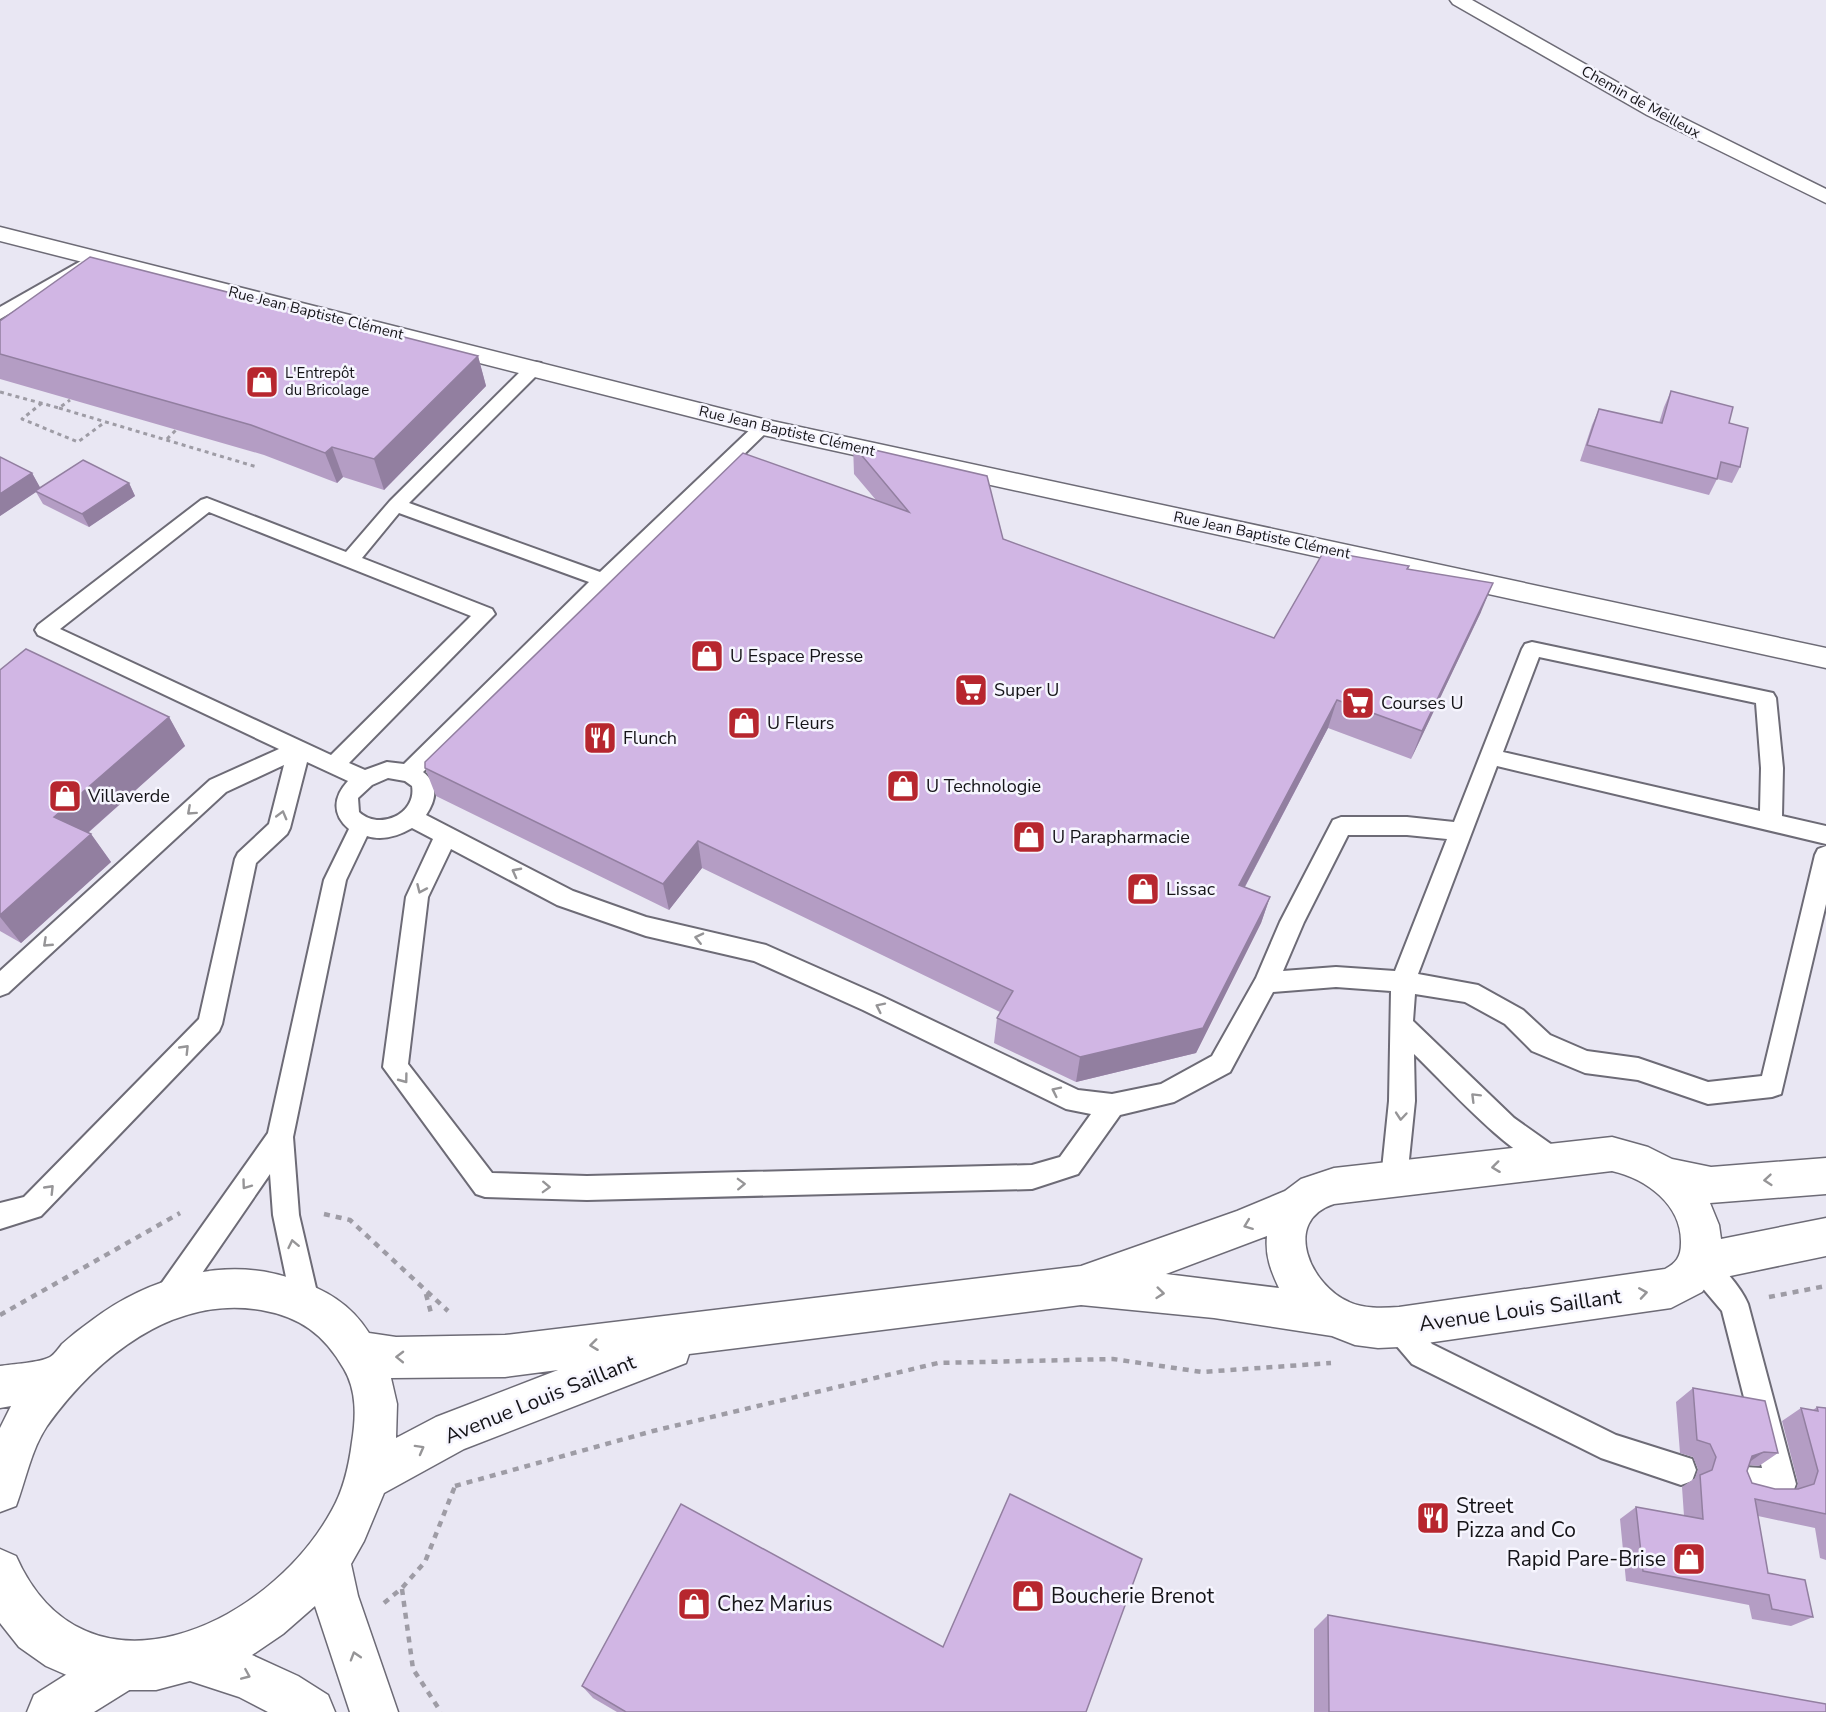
<svg xmlns="http://www.w3.org/2000/svg" width="1826" height="1712" viewBox="0 0 1826 1712" font-family="'Nunito Sans',sans-serif">
	<style>
		.lines { fill: none; stroke-linecap: round; stroke-linejoin: round }
		.service-casing { stroke: #6d6b76; stroke-width: 4 }
		.minor-casing { stroke: #6d6b76; stroke-width: 3 }
		.tertiary-casing { stroke: #6d6b76; stroke-width: 3 }
		.secondary-casing { stroke: #6d6b76; stroke-width: 3 }
		.path-far1 { stroke: #9e9ca5; stroke-width: 3; stroke-dasharray: 4 4; stroke-linecap: butt }
		.path { stroke: #9e9ca5; stroke-width: 4.5; stroke-dasharray: 6 6; stroke-linecap: butt }
		.service { fill: #fff; fill-rule: evenodd }
		.minor { fill: #fff; fill-rule: evenodd }
		.tertiary { fill: #fff; fill-rule: evenodd }
		.secondary { fill: #fff; fill-rule: evenodd }
		.wall { fill: #b49dc4 }
		.shaded-wall { fill: #927fa0 }
		.building { fill: #d1b6e4; stroke: #927fa0; stroke-width: 1.5 }
		.oneway { stroke: #969597 }
		.labels { text-anchor: middle; dominant-baseline: central; stroke-width: 5; stroke-linejoin: round; paint-order: stroke }
		.far-street-label { font-size: 15px; fill: #151418; stroke: #f6f5fe }
		.far-poi-label { font-size: 15px; fill: #151418; stroke: #f6f5fe; text-anchor: start }
		.poi-label { font-size: 18px; fill: #151418; stroke: #f6f5fe; text-anchor: start }
		.near-street-label { font-size: 21px; fill: #151418; stroke: #f6f5fe }
		.near-poi-label { font-size: 21px; fill: #151418; stroke: #f6f5fe; text-anchor: start }
	</style>
	<rect width="100%" height="100%" fill="#e9e7f3"/>
	<g class="lines">
		<defs>
			<g id="service">
				<polygon points="81,261 89,266 86,269 0,319 0,307"/>
				<path d="M535 362 541 363 543 367 541 371 409 503 600 572 757 423H769L772 427 610 585 423 772C439 784 436 800 426 815L573 891 646 917 766 945 881 996 1078 1090 1112 1094 1161 1084 1212 1056 1256 978 1280 922 1333 820 1341 817H1407L1454 822 1522 649 1525 644 1532 642 1773 693 1776 698 1783 768 1782 816 1826 826V844L1497 766 1418 974 1478 985 1523 1010 1550 1035 1587 1051 1638 1058 1708 1082 1762 1076 1815 855 1818 849 1826 846V904L1781 1094 1772 1097 1708 1104 1638 1080 1585 1073 1532 1051 1505 1024 1465 1002 1415 994 1413 1021 1514 1118 1562 1152 1566 1160 1562 1168 1553 1172C1507 1154 1450 1089 1414 1054L1415 1101 1407 1179 1403 1188 1394 1191 1385 1188 1381 1179 1389 1101 1391 991 1336 987 1273 992 1230 1072 1174 1102 1120 1115 1078 1174 1032 1189 587 1200 485 1197 476 1194 383 1067 406 897 433 839 412 828C398 836 383 841 367 836L346 880 293 1137 299 1215 319 1301 315 1311 305 1314 295 1311 291 1301 273 1215 270 1174 176 1311 166 1314 156 1311 152 1301 156 1291 268 1133 324 880 349 829C331 814 334 796 348 781L307 762 290 828 287 834 256 863 222 1024 219 1031 41 1216 0 1229V1203L24 1197 199 1019 235 859 238 853 269 824 284 765 226 792 8 993 0 996V971L210 780 279 749 38 635 35 630 38 625 201 500 207 498 346 552 390 501 529 363ZM209 512 471 616 331 755 60 629ZM399 513 589 582 404 764 387 762 365 770 349 763 495 614 492 609 362 558ZM1539 657 1756 703 1761 768 1760 811 1503 752ZM388 778 405 781 412 786C417 814 379 831 359 812L358 798 372 785ZM1348 835H1407L1447 839 1395 971 1336 967 1283 971 1304 922ZM451 849 557 905 646 936 754 961 863 1010 1066 1109 1091 1114 1060 1157 1032 1165 587 1176 492 1173 408 1064 428 897Z"/>
				<path d="M1699 1250C1716 1257 1741 1287 1748 1304L1796 1484 1792 1495C1775 1502 1751 1500 1734 1493L1730 1482 1734 1471 1745 1467 1762 1468 1722 1311 1689 1272 1685 1263 1689 1254Z"/>
				<polygon points="1399,1313 1409,1317 1432,1344 1616,1435 1692,1459 1696,1470 1692,1481 1681,1485 1601,1458 1412,1364 1389,1337 1385,1327 1389,1317"/>
			</g>
			<g id="minor">
				<polygon points="1450,0 1472,0 1661,107 1826,189 1826,203 1647,115 1453,4"/>
				<polygon points="0,227 763,419 1826,648 1826,668 763,435 0,241"/>
			</g>
			<polygon id="tertiary" points="122,1643 139,1650 146,1667 139,1684 94,1712 27,1712 34,1695 105,1650"/>
			<path id="secondary" d="M1612 1137 1648 1147 1672 1159 1711 1167 1826 1158V1194L1710 1203 1719 1225 1721 1239 1826 1218V1256L1711 1280 1702 1292 1671 1308 1399 1347 1378 1348 1355 1345 1332 1336 1214 1318 1081 1305 689 1354 686 1363 464 1449 384 1493 364 1541 351 1564 358 1596 398 1712H350L315 1606 283 1634 252 1655 298 1676 328 1695 335 1712H268L239 1697 190 1681 156 1690H116L78 1680 46 1666 19 1647 0 1623V1549L16 1556C85 1712 269 1626 332 1510 344 1489 349 1465 352 1442 356 1417 357 1391 344 1369 324 1334 300 1317 261 1310 172 1295 96 1358 47 1426 31 1450 26 1479 16 1506L0 1512V1428L11 1406 0 1408V1366C12 1364 39 1363 50 1357 54 1355 59 1348 62 1344 71 1336 81 1328 91 1321 147 1278 225 1255 293 1279 326 1290 350 1303 369 1333L396 1337 505 1335 1081 1266 1237 1211 1285 1191 1301 1179 1334 1168ZM1612 1171C1647 1179 1682 1205 1681 1243 1681 1257 1676 1263 1665 1269L1399 1307C1383 1308 1364 1309 1349 1302 1311 1286 1281 1221 1334 1204ZM1267 1236C1265 1256 1271 1271 1279 1288L1166 1274ZM558 1370 436 1417 396 1438 397 1404 391 1378 505 1377Z"/>
		</defs>
		<!-- service casing -->
		<use href="#service" class="service-casing"/>
		<!-- minor casing -->
		<use href="#minor" class="minor-casing"/>
		<!-- tertiary casing -->
		<use href="#tertiary" class="tertiary-casing"/>
		<!-- secondary casing -->
		<use href="#secondary" class="secondary-casing"/>
		<!-- path-far1 -->
		<g class="path-far1">
			<polyline points="0,392 59,408 70,400"/>
			<polyline points="42,403 22,419 78,442 105,422"/>
			<polyline points="59,408 257,467"/>
			<polyline points="167,439 176,430"/>
		</g>
		<!-- path -->
		<g class="path">
			<polyline points="324,1214 350,1220 448,1311"/>
			<polyline points="426,1294 431,1313"/>
			<polyline points="1769,1297 1826,1286"/>
			<polyline points="0,1315 180,1213"/>
			<polyline points="455,1486 653,1431 938,1363 1113,1359 1202,1372 1331,1363"/>
			<polyline points="402,1589 413,1669 441,1712"/>
			<polyline points="384,1603 402,1588 425,1562 455,1486"/>
		</g>
		<!-- service -->
		<use href="#service" class="service"/>
		<!-- minor -->
		<use href="#minor" class="minor"/>
		<!-- tertiary -->
		<use href="#tertiary" class="tertiary"/>
		<!-- secondary -->
		<use href="#secondary" class="secondary"/>
	</g>
	<!-- wall -->
	<g class="wall">
		<polygon points="0,321 478,356 486,386 384,490 343,477 337,483 264,455 0,379"/>
		<polygon points="1671,391 1729,423 1740,467 1732,483 1717,479 1709,495 1580,461 1592,425 1599,409 1659,423 1664,407"/>
		<polygon points="853,445 1003,539 1274,638 1409,566 1408,569 1481,612 1411,759 1328,728 1245,887 1270,897 1261,923 1196,1053 1076,1082 994,1043 997,1018 1000,1012 702,868 669,910 436,796 425,768 876,500 854,474"/>
		<polygon points="0,457 32,473 40,488 129,483 135,496 89,527 43,504 36,492 0,516"/>
		<polygon points="0,670 169,717 185,746 88,833 91,834 111,862 21,943 0,931"/>
		<polygon points="1693,1388 1778,1453 1759,1466 1749,1465 1747,1471 1752,1483 1775,1489 1796,1489 1798,1483 1782,1421 1801,1408 1813,1410 1817,1407 1826,1408 1826,1560 1820,1558 1815,1528 1758,1516 1768,1573 1813,1617 1791,1626 1752,1619 1749,1605 1626,1581 1620,1519 1636,1507 1684,1516 1682,1487 1695,1478 1698,1469 1693,1457 1680,1453 1676,1402"/>
		<polygon points="1328,1615 1826,1712 1314,1712 1314,1629"/>
		<polygon points="582,1686 1086,1712 617,1712 593,1698"/>
	</g>
	<!-- shaded-wall -->
	<g class="shaded-wall">
		<polygon points="478,356 486,386 384,490 374,459"/>
		<polygon points="332,447 343,477 337,483 325,453"/>
		<polygon points="32,473 41,489 35,491 36,492 0,516 0,494"/>
		<polygon points="129,483 135,496 89,527 82,514"/>
		<polygon points="1493,583 1481,612 1411,759 1422,731"/>
		<polygon points="1337,700 1328,728 1232,911 1239,885"/>
		<polygon points="169,717 185,746 74,845 54,817"/>
		<polygon points="91,834 111,862 21,943 0,917 0,915"/>
		<polygon points="698,841 702,868 669,910 663,884"/>
		<polygon points="1270,897 1261,923 1196,1053 1076,1082 1080,1057"/>
		<polygon points="1764,1452 1745,1465 1752,1456"/>
	</g>
	<!-- building -->
	<g class="building">
		<polygon points="90,257 478,356 374,459 332,447 325,453 251,425 0,354 0,321"/>
		<polygon points="1671,391 1733,407 1729,423 1748,428 1740,467 1721,462 1717,479 1587,445 1599,409 1662,423"/>
		<polygon points="853,445 987,476 1003,539 1274,638 1324,551 1409,566 1407,569 1493,583 1422,731 1337,700 1239,885 1270,897 1203,1028 1080,1057 997,1018 1013,991 698,841 663,884 425,768 425,762 743,453 909,512"/>
		<polygon points="0,457 32,473 0,494"/>
		<polygon points="83,460 129,483 82,514 35,491"/>
		<polygon points="26,649 169,717 54,817 91,834 0,915 0,670"/>
		<polygon points="1693,1388 1765,1401 1778,1453 1764,1452 1752,1456 1747,1471 1752,1483 1775,1489 1798,1489 1814,1484 1818,1471 1801,1408 1818,1411 1817,1407 1826,1408 1826,1514 1755,1499 1768,1573 1805,1580 1813,1617 1772,1609 1769,1595 1643,1571 1636,1507 1703,1519 1700,1475 1712,1470 1716,1457 1710,1444 1697,1440"/>
		<polygon points="1010,1494 1142,1559 1086,1712 626,1712 582,1686 681,1504 943,1647"/>
		<polygon points="1328,1615 1826,1704 1826,1712 1329,1712"/>
	</g>
	<!-- one-way arrows -->
	<defs><path id="oneway-chevron" d="M-2-3.5L2.5 0L-2 3.5" fill="none" stroke-width="1.6" stroke-linecap="round" stroke-linejoin="round" transform="scale(1.5)"/></defs>
	<g class="oneway">
		<use href="#oneway-chevron" transform="translate(191 811) rotate(138)"/>
		<use href="#oneway-chevron" transform="translate(282 815) rotate(-75)"/>
		<use href="#oneway-chevron" transform="translate(516 872) rotate(-152)"/>
		<use href="#oneway-chevron" transform="translate(421 889) rotate(114)"/>
		<use href="#oneway-chevron" transform="translate(699 938) rotate(-167)"/>
		<use href="#oneway-chevron" transform="translate(47 943) rotate(137)"/>
		<use href="#oneway-chevron" transform="translate(880 1007) rotate(-154)"/>
		<use href="#oneway-chevron" transform="translate(185 1049) rotate(-46)"/>
		<use href="#oneway-chevron" transform="translate(404 1079) rotate(53)"/>
		<use href="#oneway-chevron" transform="translate(1056 1091) rotate(-154)"/>
		<use href="#oneway-chevron" transform="translate(1475 1097) rotate(-135)"/>
		<use href="#oneway-chevron" transform="translate(1401 1116) rotate(95)"/>
		<use href="#oneway-chevron" transform="translate(1496 1167) rotate(173)"/>
		<use href="#oneway-chevron" transform="translate(1768 1180) rotate(175)"/>
		<use href="#oneway-chevron" transform="translate(741 1184) rotate(-2)"/>
		<use href="#oneway-chevron" transform="translate(246 1185) rotate(126)"/>
		<use href="#oneway-chevron" transform="translate(546 1187) rotate(2)"/>
		<use href="#oneway-chevron" transform="translate(50 1189) rotate(-46)"/>
		<use href="#oneway-chevron" transform="translate(1248 1225) rotate(159)"/>
		<use href="#oneway-chevron" transform="translate(293 1244) rotate(-102)"/>
		<use href="#oneway-chevron" transform="translate(1160 1293) rotate(6)"/>
		<use href="#oneway-chevron" transform="translate(1643 1293) rotate(-9)"/>
		<use href="#oneway-chevron" transform="translate(594 1345) rotate(173)"/>
		<use href="#oneway-chevron" transform="translate(400 1357) rotate(-179)"/>
		<use href="#oneway-chevron" transform="translate(420 1449) rotate(-29)"/>
		<use href="#oneway-chevron" transform="translate(355 1656) rotate(-107)"/>
		<use href="#oneway-chevron" transform="translate(246 1675) rotate(23)"/>
	</g>
	<!-- icons -->
	<defs>
		<symbol id="shop-square" viewBox="-11 -11 22 22"><rect x="-9" y="-9" width="18" height="18" rx="4" fill="#b7262e" stroke="#f6f5fe"/><path d="M-5-2.5h2.3a2.7 3.5 0 0 1 5.4 0H5L5.5 6h-11ZM-1.5-2.5h3a1.5 2.3 0 0 0-3 0Z" fill="#fff"/></symbol>
		<symbol id="supermarket-square" viewBox="-11 -11 22 22"><rect x="-9" y="-9" width="18" height="18" rx="4" fill="#b7262e" stroke="#f6f5fe"/><path d="M-6-5.5h2.5l.6 2H6L4.5 2H-2.5L-4.4-4H-6ZM-1.5 3.2a1.3 1.3 0 1 0 .1 0ZM3 3.2a1.3 1.3 0 1 0 .1 0Z" fill="#fff"/></symbol>
		<symbol id="restaurant-square" viewBox="-11 -11 22 22"><rect x="-9" y="-9" width="18" height="18" rx="4" fill="#b7262e" stroke="#f6f5fe"/><path d="M-5-6h1v4h1v-4h1v4h1v-4h1v5L-1.5 .5V6h-2V.5L-5-1ZM5-6V6H3V1.5H1.5Q1.5-4 5-6Z" fill="#fff"/></symbol>
	</defs>
	<g fill-rule="evenodd">
		<use href="#shop-square" x="243" y="363" width="38" height="38"/>
		<use href="#shop-square" x="688" y="637" width="38" height="38"/>
		<use href="#supermarket-square" x="952" y="671" width="38" height="38"/>
		<use href="#supermarket-square" x="1339" y="684" width="38" height="38"/>
		<use href="#shop-square" x="725" y="704" width="38" height="38"/>
		<use href="#restaurant-square" x="581" y="719" width="38" height="38"/>
		<use href="#shop-square" x="884" y="767" width="38" height="38"/>
		<use href="#shop-square" x="46" y="777" width="38" height="38"/>
		<use href="#shop-square" x="1010" y="818" width="38" height="38"/>
		<use href="#shop-square" x="1124" y="870" width="38" height="38"/>
		<use href="#restaurant-square" x="1414" y="1499" width="38" height="38"/>
		<use href="#shop-square" x="1670" y="1540" width="38" height="38"/>
		<use href="#shop-square" x="1009" y="1577" width="38" height="38"/>
		<use href="#shop-square" x="675" y="1585" width="38" height="38"/>
	</g>
	<g class="labels">
		<!-- far-street labels -->
		<g class="far-street-label">
			<text transform="translate(1641 102) rotate(29)">Chemin de Meilleux</text>
			<text transform="translate(316 313) rotate(14)">Rue Jean Baptiste Clément</text>
			<text transform="translate(787 431) rotate(13)">Rue Jean Baptiste Clément</text>
			<text transform="translate(1262 535) rotate(12)">Rue Jean Baptiste Clément</text>
		</g>
		<!-- far-poi labels -->
		<g class="far-poi-label">
			<text x="285" y="373">L'Entrepôt<tspan x="285" dy="17">du Bricolage</tspan></text>
		</g>
		<!-- poi labels -->
		<g class="poi-label">
			<text x="730" y="656">U Espace Presse</text>
			<text x="994" y="690">Super U</text>
			<text x="1381" y="703">Courses U</text>
			<text x="767" y="723">U Fleurs</text>
			<text x="623" y="738">Flunch</text>
			<text x="926" y="786">U Technologie</text>
			<text x="88" y="796">Villaverde</text>
			<text x="1052" y="837">U Parapharmacie</text>
			<text x="1166" y="889">Lissac</text>
		</g>
		<!-- near-street labels -->
		<g class="near-street-label">
			<text transform="translate(1520 1310) rotate(-8)">Avenue Louis Saillant</text>
			<text transform="translate(540 1399) rotate(-22)">Avenue Louis Saillant</text>
		</g>
		<!-- near-poi labels -->
		<g class="near-poi-label">
			<text x="1456" y="1506">Street<tspan x="1456" dy="24">Pizza and Co</tspan></text>
			<text x="1666" y="1559" text-anchor="end">Rapid Pare-Brise</text>
			<text x="1051" y="1596">Boucherie Brenot</text>
			<text x="717" y="1604">Chez Marius</text>
		</g>
	</g>
</svg>
